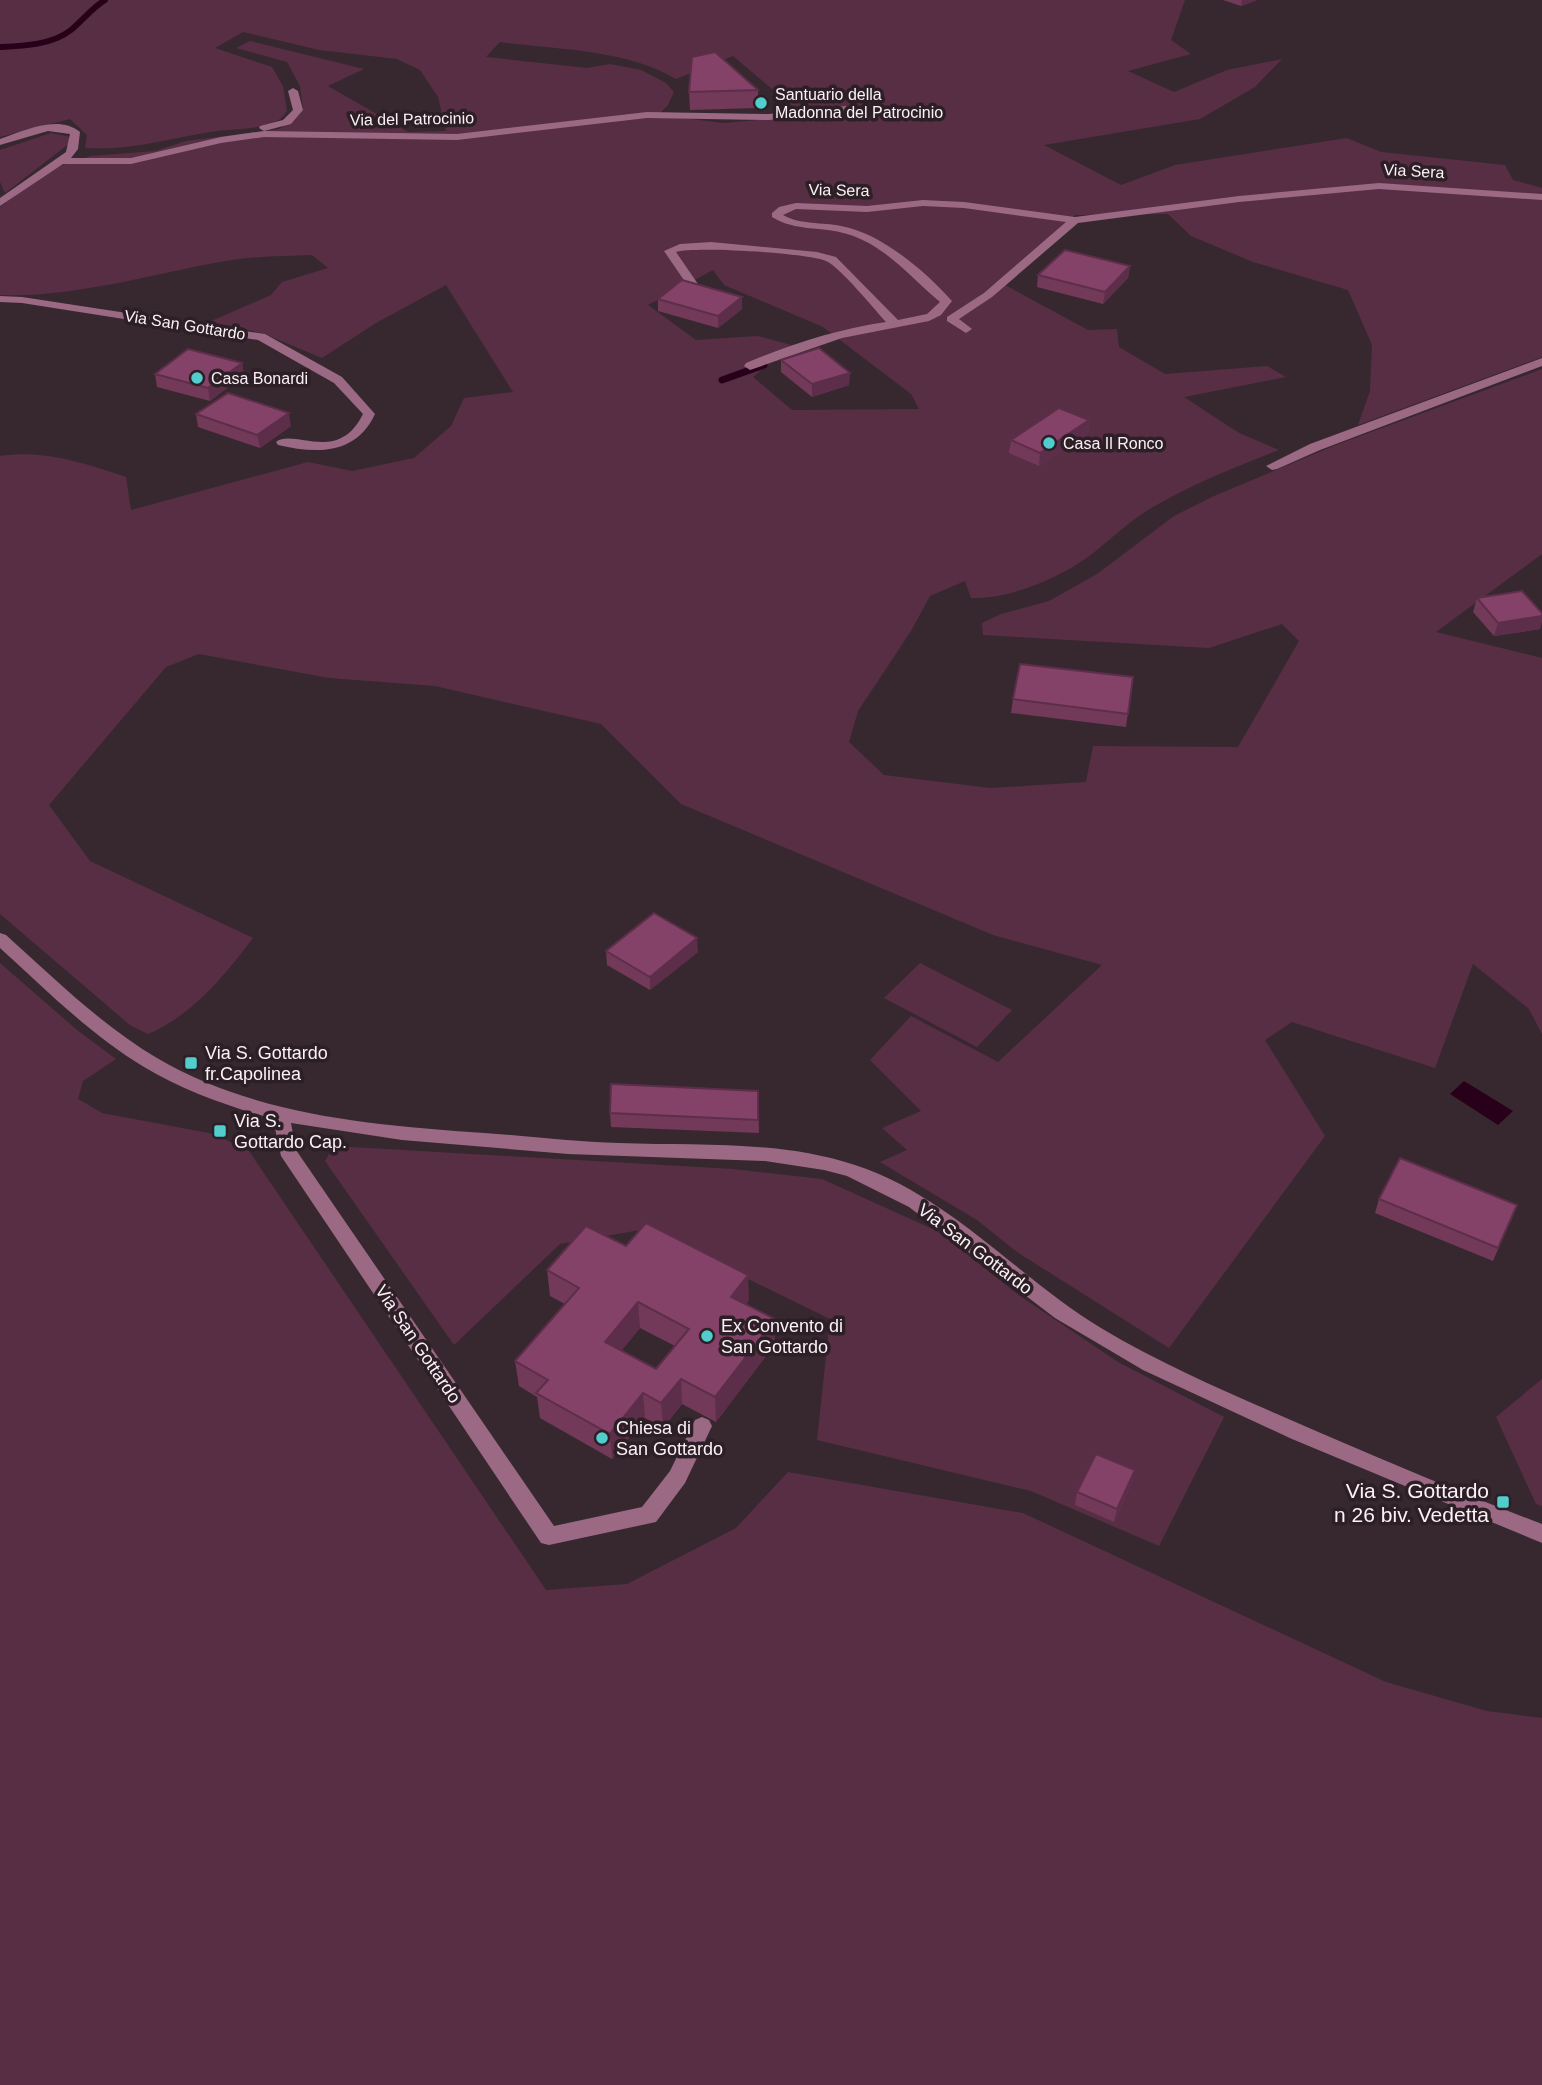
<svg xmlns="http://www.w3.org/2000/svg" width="1542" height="2085" viewBox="0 0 1542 2085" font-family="Helvetica,sans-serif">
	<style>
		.green { fill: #582e45; fill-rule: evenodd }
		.water { fill: #290019 }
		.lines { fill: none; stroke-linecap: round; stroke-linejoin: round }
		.stream-far1 { stroke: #290019; stroke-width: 6 }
		.stream { stroke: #290019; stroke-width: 7 }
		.minor { fill: #9b6984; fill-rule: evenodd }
		.wall { fill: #723959; fill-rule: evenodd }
		.shaded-wall { fill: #5d2e49 }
		.building { fill: #854268; stroke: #5d2e49; stroke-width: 2; fill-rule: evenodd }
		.poi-dot { fill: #52cdce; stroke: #2d1f26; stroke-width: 2.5 }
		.labels { text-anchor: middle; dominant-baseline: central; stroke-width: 7; stroke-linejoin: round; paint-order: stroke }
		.far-poi-label { font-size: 16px; fill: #fbf1f6; stroke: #2d1f26; text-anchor: start }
		.far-street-label { font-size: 16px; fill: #fbf1f6; stroke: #2d1f26 }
		.poi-label { font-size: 18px; fill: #fbf1f6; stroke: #2d1f26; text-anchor: start }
		.street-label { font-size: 18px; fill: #fbf1f6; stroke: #2d1f26 }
		.near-poi-label { font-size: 21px; fill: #fbf1f6; stroke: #2d1f26; text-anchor: end }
	</style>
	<rect width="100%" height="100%" fill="#372830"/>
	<!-- green -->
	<g class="green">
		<path d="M0 0H1185L1171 40 1191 54 1128 71 1174 92 1227 70 1282 59 1255 87 1200 119 1044 145 1121 185 1175 165 1347 138 1381 152 1505 165 1513 180 1542 188V357L1358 425 1370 391 1372 345 1348 290 1253 262 1191 236 1168 214 1075 215 1005 285 1088 330 1117 329 1119 347 1165 374 1267 366 1286 377 1184 397 1239 433 1279 450C1234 468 1189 485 1148 510 1122 526 1102 549 1076 565 1046 583 1006 599 971 598L965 581 930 596 911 631 858 711 849 742 884 775 990 788 1086 782 1093 746 1238 747 1299 641 1282 624 1209 648 983 635 982 623 1001 614 1049 601 1097 574 1174 516 1214 496 1336 445 1542 369V554L1436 632 1542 658V1034L1529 1009 1473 964 1435 1068 1292 1022 1265 1040 1325 1136 1169 1348 1017 1252 977 1220 880 1162 907 1150 882 1128 921 1111 870 1060 911 1016 998 1062 1102 965 993 935 681 804 601 724 435 686 329 678 199 654 166 667 49 805 90 861 253 938C224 976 193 1015 148 1034L130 1025 0 914V456C43 449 85 463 126 477L131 510 308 462 352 471 414 458 451 426 464 398 513 392 446 285 376 323 322 358 262 333 209 322 271 295 282 282 328 268 312 255C288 256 262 256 238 259 160 271 79 298 0 295V207L37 179 60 166 91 156 155 151 186 141 279 129 293 121 303 110 300 86 287 62 236 48 250 41 364 69 328 86 408 132 446 131 438 97 420 70 397 59 319 50 243 32 215 48 272 67 283 86 287 111C285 113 283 117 280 119 262 131 230 128 210 132 167 139 129 151 85 148L87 135 70 119 0 137ZM500 42C558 50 625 49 676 79L733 56 804 116 723 123 658 115 668 105 674 92 666 83 641 70 610 64 587 68 486 57ZM713 270 724 285 823 327 911 394 919 409 792 410 753 377 791 345 758 336 696 340 648 305Z"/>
		<polygon points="51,133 71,137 70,143 5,193 0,182 0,150"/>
		<polygon points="0,963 77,1030 116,1059 83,1081 78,1099 102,1113 214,1134 249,1151 546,1590 627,1584 736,1528 788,1472 1023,1513 1386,1682 1487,1711 1542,1718 1542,2085 0,2085"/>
		<polygon points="920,963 1012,1010 977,1047 884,998"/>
		<polygon points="334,1146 733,1169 822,1179 937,1231 1020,1296 1118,1362 1224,1417 1159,1546 1031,1491 817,1440 830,1319 646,1229 560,1244 454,1345 325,1161"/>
		<polygon points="1542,1379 1542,1506 1536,1504 1496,1417"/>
	</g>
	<!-- water -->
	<polygon class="water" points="1464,1081 1513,1111 1498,1125 1450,1094"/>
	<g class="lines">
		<!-- stream-far1 -->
		<path class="stream-far1" d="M0 47C23 46 52 45 71 30 83 20 92 8 105 0"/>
		<!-- stream -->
		<polyline class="stream" points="722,380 764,365"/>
		<!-- minor -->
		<g class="minor">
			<path d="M293 88 298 91 303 110 291 124 264 131 457 134 647 112 769 114 846 106 851 109 846 112 769 120 647 118 457 140 264 137 221 143 131 164H63L0 206V198L66 152 70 134 48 131 0 145V139C24 131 58 114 80 132L78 149 71 158H131L221 137 264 131 259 128 260 126 283 120 293 110 288 91Z"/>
			<path d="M1379 183 1542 194V200L1379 189 1239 202 1078 223 992 297 959 319 972 329 966 333 947 321V317L984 293 1066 222 964 208 923 206 867 212 796 209 783 215C801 225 822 222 841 226 881 233 925 271 952 301L941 315 929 321 842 338 750 370 744 366 746 363C791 344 838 329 886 322 874 309 840 267 826 261 809 253 693 246 676 252L700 287 694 290 690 289 664 251 680 244 711 242 817 252 836 257 898 320 927 314 940 302C910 277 885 245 847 234 822 226 796 232 772 217V213L779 207 796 203 867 206 923 200 964 202 1075 217 1239 196Z"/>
			<path d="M0 296 22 297 265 334 342 377 375 414C356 455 317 454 278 445L276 442C294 428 338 465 363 414L334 383 258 340 22 303 0 302Z"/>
			<polygon points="1542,358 1542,366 1320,450 1277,469 1272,470 1266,466 1310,444"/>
			<path d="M0 933 6 935C54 978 101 1025 157 1058 256 1116 372 1125 484 1133 529 1136 574 1142 619 1143 698 1146 778 1140 855 1165 950 1196 1017 1277 1101 1328 1171 1370 1248 1401 1323 1434 1395 1465 1468 1496 1542 1524V1543L1292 1439 1143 1370 1055 1318 909 1207 847 1176 824 1170 765 1161 568 1154 402 1140 291 1123 296 1150 554 1526 642 1507 670 1471 695 1420 702 1417 709 1420 712 1426 685 1483 656 1522 549 1545 541 1543 281 1156 273 1119C228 1106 184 1091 144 1067 91 1035 46 990 0 948Z"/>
		</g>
	</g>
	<!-- wall -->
	<g class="wall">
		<polygon points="1223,0 1257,0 1241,6"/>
		<polygon points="758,90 758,108 690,110 689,92"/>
		<polygon points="1130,266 1128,278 1103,304 1037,287 1038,275"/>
		<polygon points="742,297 742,309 718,328 658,311 658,299"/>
		<polygon points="781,360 849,385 812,397 781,372"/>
		<polygon points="242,363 244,375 210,401 157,387 155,374"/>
		<polygon points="196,414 291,426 260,448 198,427"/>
		<polygon points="1089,420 1088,433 1039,466 1009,453 1011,440"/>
		<polygon points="1477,598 1540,629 1494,636 1473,612"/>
		<polygon points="1133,677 1126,727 1011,713 1013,699"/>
		<polygon points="606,951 698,952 650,990 607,965"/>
		<polygon points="758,1091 759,1133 611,1127 610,1113"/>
		<polygon points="1379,1199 1517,1205 1493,1261 1375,1213"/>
		<path d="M626 1246 749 1300 746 1304 775 1344 716 1422 682 1404 663 1428 645 1418 612 1459 540 1418 537 1397 519 1386 515 1361 565 1304 550 1296 547 1270ZM640 1328 675 1346 656 1369 621 1351Z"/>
		<polygon points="1135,1470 1132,1483 1114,1522 1075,1505 1077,1492"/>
	</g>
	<!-- shaded-wall -->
	<g class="shaded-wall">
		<polygon points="1242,0 1257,0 1241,6"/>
		<polygon points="1130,266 1128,278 1103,304 1105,292"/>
		<polygon points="742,297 742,309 718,328 718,316"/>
		<polygon points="242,363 244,375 210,401 208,388"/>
		<polygon points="850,373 849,385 812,397 812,384"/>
		<polygon points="289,413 291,426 260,448 257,435"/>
		<polygon points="1089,420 1088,433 1039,466 1040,453"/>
		<polygon points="1542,616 1542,622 1540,629 1494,636 1498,623"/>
		<polygon points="697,938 698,952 650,990 650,977"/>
		<polygon points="748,1275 749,1300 731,1322 731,1297"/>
		<polygon points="638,1302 640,1328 607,1368 605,1342"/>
		<polygon points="775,1319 775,1344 716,1422 715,1397"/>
		<polygon points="681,1379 682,1404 663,1428 661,1403"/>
		<polygon points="643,1393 645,1418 612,1459 610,1434"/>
		<polygon points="1135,1470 1132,1483 1114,1522 1117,1509"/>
	</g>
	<!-- building -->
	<g class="building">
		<polygon points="715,52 758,90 689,92 692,57"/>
		<polygon points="1065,250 1130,266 1105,292 1038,275"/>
		<polygon points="682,280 742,297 718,316 658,299"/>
		<polygon points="819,348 850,373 812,384 781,360"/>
		<polygon points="188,349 242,363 208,388 155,374"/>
		<polygon points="228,393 289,413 257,435 196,414"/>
		<polygon points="1059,408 1089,420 1040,453 1011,440"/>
		<polygon points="1522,591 1542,613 1542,616 1498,623 1477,598"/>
		<polygon points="1020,664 1133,677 1128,714 1013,699"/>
		<polygon points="654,913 697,938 650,977 606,951"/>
		<polygon points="611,1084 758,1091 758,1120 610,1113"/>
		<polygon points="1400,1158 1517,1205 1498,1248 1379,1199"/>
		<path d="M646 1223 748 1275 731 1297 775 1319 715 1397 681 1379 661 1403 643 1393 610 1434 536 1393 548 1380 515 1361 579 1288 547 1270 586 1226 626 1246ZM638 1302 689 1329 656 1369 605 1342Z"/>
		<polygon points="1096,1454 1135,1470 1117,1509 1077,1492"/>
	</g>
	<!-- markers -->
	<g class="poi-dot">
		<circle cx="761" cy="103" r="7"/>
		<circle cx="197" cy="378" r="7"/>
		<circle cx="1049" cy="443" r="7"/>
		<rect x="184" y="1056" width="14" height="14" rx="3.5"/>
		<rect x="213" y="1124" width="14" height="14" rx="3.5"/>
		<circle cx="707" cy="1336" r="7"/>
		<circle cx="602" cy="1438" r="7"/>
		<rect x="1496" y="1495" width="14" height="14" rx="3.5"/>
	</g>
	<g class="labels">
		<!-- far-poi labels -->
		<g class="far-poi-label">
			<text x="775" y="94">Santuario della<tspan x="775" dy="18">Madonna del Patrocinio</tspan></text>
			<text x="211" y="378">Casa Bonardi</text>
			<text x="1063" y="443">Casa Il Ronco</text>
		</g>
		<!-- far-street labels -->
		<g class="far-street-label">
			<text transform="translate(412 119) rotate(-1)">Via del Patrocinio</text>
			<text transform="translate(1414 171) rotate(3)">Via Sera</text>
			<text transform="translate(839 190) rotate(1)">Via Sera</text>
			<text transform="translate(185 325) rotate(9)">Via San Gottardo</text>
		</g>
		<!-- poi labels -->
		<g class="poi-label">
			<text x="205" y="1053">Via S. Gottardo<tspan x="205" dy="21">fr.Capolinea</tspan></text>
			<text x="234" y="1121">Via S.<tspan x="234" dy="21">Gottardo Cap.</tspan></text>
			<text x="721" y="1326">Ex Convento di<tspan x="721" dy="21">San Gottardo</tspan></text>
			<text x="616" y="1428">Chiesa di<tspan x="616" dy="21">San Gottardo</tspan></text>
		</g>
		<!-- street labels -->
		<g class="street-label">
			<text transform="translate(975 1249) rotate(37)">Via San Gottardo</text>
			<text transform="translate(418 1344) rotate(56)">Via San Gottardo</text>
		</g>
		<!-- near-poi labels -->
		<g class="near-poi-label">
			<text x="1489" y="1490">Via S. Gottardo<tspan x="1489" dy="24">n 26 biv. Vedetta</tspan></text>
		</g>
	</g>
</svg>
